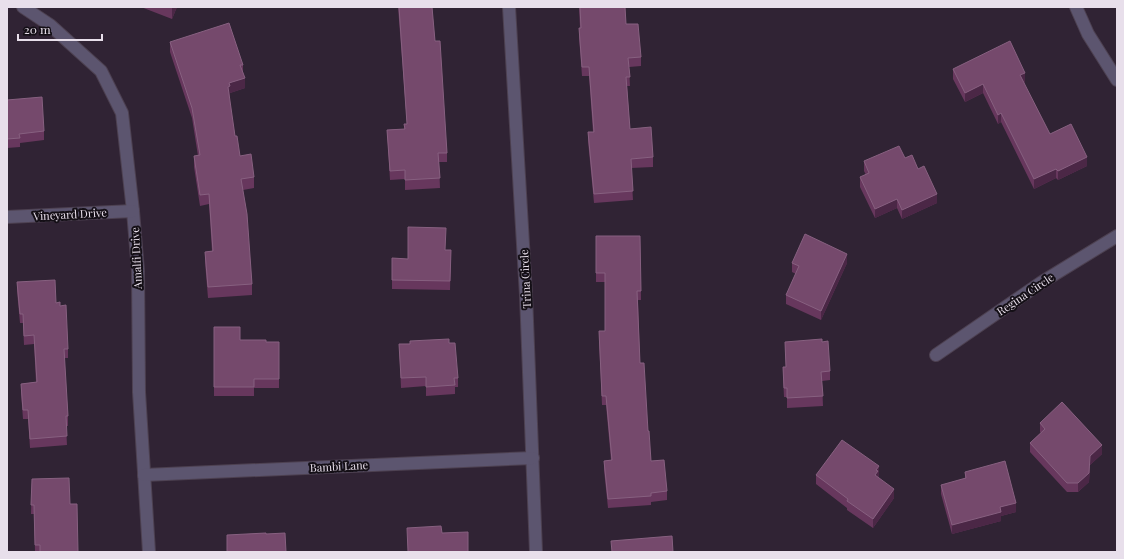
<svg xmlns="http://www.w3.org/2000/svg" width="1124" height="559" viewBox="0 0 1124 559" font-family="'Playfair Display',serif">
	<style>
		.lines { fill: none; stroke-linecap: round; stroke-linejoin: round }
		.minor-casing { stroke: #4d4151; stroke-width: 14 }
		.minor { stroke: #5c556f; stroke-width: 12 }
		.wall { fill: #67375d }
		.shaded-wall { fill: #4b2746 }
		.building { fill: #75496c; stroke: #876080 }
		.labels { text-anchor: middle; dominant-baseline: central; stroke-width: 4; stroke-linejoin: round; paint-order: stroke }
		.street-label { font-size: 11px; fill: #e8dfeb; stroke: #140f16 }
	</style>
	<rect width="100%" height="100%" fill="#302334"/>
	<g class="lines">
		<defs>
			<g id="minor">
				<polyline points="23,7 50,25 101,71 122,113 133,211 138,271 139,392 149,552"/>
				<polyline points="509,7 526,295 536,552"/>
				<polyline points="1076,7 1088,34 1117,80"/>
				<polyline points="7,217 133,211"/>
				<polyline points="936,355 1042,282 1117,236"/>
				<polyline points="144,475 533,458"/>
			</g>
		</defs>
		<!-- minor casing -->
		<use href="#minor" class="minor-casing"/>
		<!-- minor -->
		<use href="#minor" class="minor"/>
	</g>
	<!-- wall -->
	<g class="wall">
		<polygon points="141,7 177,7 172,19"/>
		<polygon points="398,7 432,7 435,41 447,153 447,162 439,162 440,188 405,190 405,179 390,180 387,130 404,129 404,124 407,124"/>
		<polygon points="579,7 625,7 626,24 641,57 641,66 629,67 630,86 627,86 630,129 653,157 653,167 631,168 633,200 594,203 588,141 588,132 593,132 589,76 582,76 579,37 579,28 580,28"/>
		<polygon points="170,42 243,65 243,72 245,88 230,93 230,97 229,97 235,136 240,156 254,177 254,188 243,190 252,284 252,295 208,298 205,262 205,252 212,251 209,204 200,206 194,167 194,156 198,156 192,118 170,52"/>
		<polygon points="953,69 1025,82 1023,83 1050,134 1087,166 1058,180 1056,178 1034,189 1001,122 998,124 983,93 965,102 953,79"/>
		<polygon points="7,100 44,131 44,140 20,143 20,147 7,148"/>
		<polygon points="905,158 918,169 937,203 902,219 897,208 875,218 860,187 860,177 866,175 864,171 864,161"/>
		<polygon points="596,236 640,236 641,300 638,300 640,363 648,431 651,461 667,491 667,500 651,502 651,505 608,508 604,470 604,461 611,460 606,405 602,405 599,340 599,331 605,331 605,282 596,282"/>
		<polygon points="445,250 451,250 450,290 392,289 392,258 408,259"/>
		<polygon points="792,263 847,263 821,320 786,304 786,295 796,274 792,272"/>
		<polygon points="17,282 56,303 68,349 68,358 64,358 68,416 68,426 66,426 67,445 30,448 28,419 23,419 21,393 21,384 36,382 34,344 24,345 23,323 20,323 17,291"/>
		<polygon points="214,327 240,340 266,342 279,342 279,388 254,388 254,396 214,396"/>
		<polygon points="785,342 822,342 830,371 830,380 822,381 823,406 787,408 787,397 784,397 783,376 783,367 786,367"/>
		<polygon points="449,343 458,378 458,387 455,387 455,394 426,396 426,386 401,388 399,344"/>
		<polygon points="1040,423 1102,454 1090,465 1089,482 1078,492 1067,492 1030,452 1030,443 1041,433 1040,432"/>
		<polygon points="965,472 1016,512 1001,516 1001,521 952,534 941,494 941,485 965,479"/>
		<polygon points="816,475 879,476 878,477 894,498 873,528 847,510 847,508 816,484"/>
		<polygon points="32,479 70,504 78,552 35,552 34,514 31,514"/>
	</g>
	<!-- shaded-wall -->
	<g class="shaded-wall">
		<polygon points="172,7 177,7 172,19"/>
		<polygon points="1025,73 1025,82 1020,84 1020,75"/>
		<polygon points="245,78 245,88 230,93 230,97 228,97 228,87 229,83"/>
		<polygon points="983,84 983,93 965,102 965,93"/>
		<polygon points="1001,113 1001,122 998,124 998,115"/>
		<polygon points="1087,157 1087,166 1058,180 1058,171"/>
		<polygon points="1056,169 1056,178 1034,189 1034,179"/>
		<polygon points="937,194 937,203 902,219 902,210"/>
		<polygon points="897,199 897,208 875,218 875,209"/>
		<polygon points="847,254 847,263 821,320 821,311"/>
		<polygon points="1102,445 1102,454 1090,465 1089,482 1078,492 1078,483 1090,456"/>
		<polygon points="879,466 879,476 875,484 876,470"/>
		<polygon points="894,489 894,498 873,528 873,519"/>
		<polygon points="1016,503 1016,512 1001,516 1001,521 952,534 952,525 1000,507"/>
	</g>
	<!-- building -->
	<g class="building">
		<polygon points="399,7 432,7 435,41 440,41 447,153 438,153 440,178 405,180 405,170 390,171 387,130 405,129 404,124 407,124"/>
		<polygon points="580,7 625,7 626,24 638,24 641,57 628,58 630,77 626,77 630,129 651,127 653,157 631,159 633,191 594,194 588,132 594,132 589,67 582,67 579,28 581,28"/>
		<polygon points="229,23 243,65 240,65 245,78 229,83 230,86 228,87 235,136 237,136 240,156 251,154 254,177 241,179 247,214 252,284 208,287 205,252 213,251 209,194 200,195 194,156 200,155 192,108 170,42"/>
		<polygon points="1010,41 1025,73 1020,75 1050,134 1071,124 1087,157 1058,171 1056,169 1034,179 1001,113 998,115 983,84 965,93 953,69"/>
		<polygon points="42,97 44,131 19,134 20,138 7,139 7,100"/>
		<polygon points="899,146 905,158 912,155 918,169 924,166 937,194 902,210 897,199 875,209 860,177 869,173 864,161"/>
		<polygon points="408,227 446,228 445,250 451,250 450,281 392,280 392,258 408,259"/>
		<polygon points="805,234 847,254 821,311 786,295 799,266 792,263"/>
		<polygon points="596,236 640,236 641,291 637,291 640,363 644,363 648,431 649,431 651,461 664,460 667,491 651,493 651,496 608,499 604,461 612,460 606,396 602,396 599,331 605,331 605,273 596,273"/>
		<polygon points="55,280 56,303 60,302 60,306 66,305 68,349 64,349 68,416 66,416 67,436 30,439 28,410 23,410 21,384 37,382 34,335 24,336 23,314 20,314 17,282"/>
		<polygon points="214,327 240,327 240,340 266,340 266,342 279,342 279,379 254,379 254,387 214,387"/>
		<polygon points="449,339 449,343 455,343 458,378 454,378 455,385 426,387 426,377 401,378 399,344 410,344 410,341"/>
		<polygon points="822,339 822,342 828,341 830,371 821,372 823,396 787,398 787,388 784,388 783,367 786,367 785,342"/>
		<polygon points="1062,402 1102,445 1090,456 1089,473 1078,483 1067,483 1030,443 1045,429 1040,423"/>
		<polygon points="842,440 879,466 876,470 878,471 875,475 894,489 873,519 847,501 848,499 816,475"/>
		<polygon points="1005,461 1016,503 1000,507 1001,512 952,525 941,485 966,478 965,472"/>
		<polygon points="69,478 70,504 77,504 78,552 40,552 40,545 35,545 34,505 31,505 32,479"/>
		<polygon points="441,526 442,533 468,532 468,552 408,552 407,528"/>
		<polygon points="266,533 266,534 285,533 286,552 227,552 227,535"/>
		<polygon points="672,536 673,552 612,552 611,541"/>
	</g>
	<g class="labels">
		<!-- street labels -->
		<g class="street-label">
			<text transform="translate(70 214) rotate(-3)">Vineyard Drive</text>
			<text transform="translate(136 258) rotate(-93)">Amalfi Drive</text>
			<text transform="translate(525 279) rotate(-93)">Trina Circle</text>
			<text transform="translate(1025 294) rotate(-34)">Regina Circle</text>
			<text transform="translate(339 466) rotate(-3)">Bambi Lane</text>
		</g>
	</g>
	<!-- border -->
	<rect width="1124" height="559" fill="none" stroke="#e8dfeb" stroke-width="16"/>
	<!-- scale -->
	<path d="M18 34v6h84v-6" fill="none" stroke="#e8dfeb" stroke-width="2"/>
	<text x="24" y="34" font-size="12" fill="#e8dfeb" stroke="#140f16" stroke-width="3" paint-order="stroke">20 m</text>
</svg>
